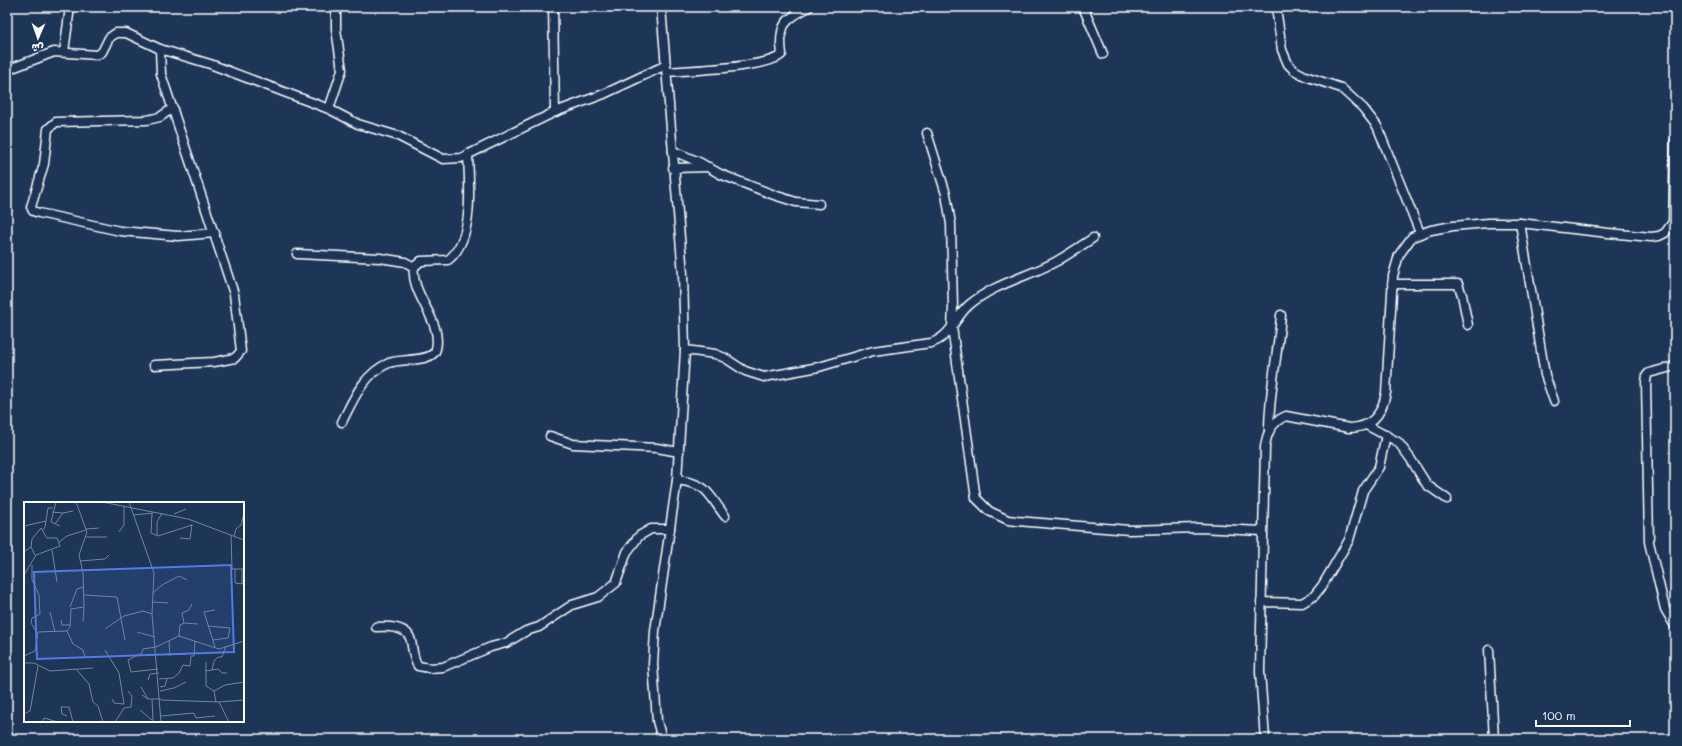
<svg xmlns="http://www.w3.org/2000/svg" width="1682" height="746" viewBox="0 0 1682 746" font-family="Mali,'Playpen Sans Arabic',sans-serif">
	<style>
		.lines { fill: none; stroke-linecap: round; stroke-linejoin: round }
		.minor-casing { stroke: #fff; stroke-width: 11 }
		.minor { stroke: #1d3557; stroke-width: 8 }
		.inset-road { fill: none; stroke: #77869a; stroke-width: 1 }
		.view { fill: #567ae2; fill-opacity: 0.15; stroke: #567ae2; stroke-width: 2 }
		.inset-edge { fill: none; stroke: #fff; stroke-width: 2 }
	</style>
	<rect width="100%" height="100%" fill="#1d3557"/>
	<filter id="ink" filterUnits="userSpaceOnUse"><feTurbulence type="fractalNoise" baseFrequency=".025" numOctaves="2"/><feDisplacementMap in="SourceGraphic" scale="8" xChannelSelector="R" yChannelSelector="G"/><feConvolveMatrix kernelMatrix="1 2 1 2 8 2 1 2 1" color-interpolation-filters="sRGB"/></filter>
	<g filter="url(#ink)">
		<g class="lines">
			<defs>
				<g id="minor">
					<polyline points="553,7 555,112"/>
					<polyline points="661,7 683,274 685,350 677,480 655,631 653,664 657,721 662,739"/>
					<polyline points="1083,7 1103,54"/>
					<polyline points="1276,7 1282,50 1288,64 1294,70 1305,76 1341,88 1363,108 1377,126 1420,233"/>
					<polyline points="64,52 70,7"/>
					<polyline points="7,70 54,52 97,55 102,52 109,38 116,33 126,33 160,49 210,64 329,109 358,124 398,136 443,159 461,158 555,112 604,94 666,65"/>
					<path d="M667 72C688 70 770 68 782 54 778 24 785 20 809 7"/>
					<polyline points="173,108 160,117 147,120 56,122 48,129 44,164 31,207 33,211 39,213 120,231 178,236 215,233"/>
					<polyline points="329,109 342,70 336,29 336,7"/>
					<polyline points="927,133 946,194 951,224 953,308 952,327 975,492 976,498 989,511 1008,520 1017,521 1129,530 1198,528 1262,531"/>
					<polyline points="673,151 699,162 720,174 774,195 796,202 819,204"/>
					<polyline points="673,168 709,167"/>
					<polyline points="1520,223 1545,375 1554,401"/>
					<polyline points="297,254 380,258 405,262 414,267"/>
					<polyline points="1392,284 1458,284 1462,295 1468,325"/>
					<path d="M685 350 715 354 725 358 745 371 764 377 819 367 873 351 931 343C952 336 954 318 969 305 995 283 1028 277 1057 261 1069 254 1081 246 1093 238"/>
					<polyline points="154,365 214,362 235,358 241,351 234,294 161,74 160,49"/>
					<polyline points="1675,366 1649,373 1647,375 1646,382 1649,542 1665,609 1675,626"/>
					<path d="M342 422C353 400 364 373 389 363 400 358 433 363 436 349 443 320 410 295 414 267L421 261 448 260C475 239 469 184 468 154"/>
					<polyline points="1366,425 1398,442 1410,458 1427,485 1447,499"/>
					<path d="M1269 431C1269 392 1278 354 1281 315"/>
					<polyline points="550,436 573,444 657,448 679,452"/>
					<path d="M677 480C709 484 707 493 725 516"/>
					<polyline points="1261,602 1302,603 1314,596 1322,586 1349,540 1363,491 1379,467 1386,435"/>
					<path d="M376 627C388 626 408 626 411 641 413 650 413 659 418 666L430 668 443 667 491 647 506 643 526 631 539 627 572 605 598 597 616 583 627 552 639 536 651 529H670"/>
					<polyline points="1489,650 1494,739"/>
					<path d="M1265 739 1260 672 1265 447C1267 432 1272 422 1286 416L1349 428C1372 428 1382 414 1386 393L1393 276 1399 255 1412 237 1431 230 1453 226 1488 223H1520L1608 233 1651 237 1659 236 1665 233 1673 222 1675 140"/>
				</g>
			</defs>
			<!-- minor casing -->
			<use href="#minor" class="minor-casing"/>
			<!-- minor -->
			<use href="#minor" class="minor"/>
		</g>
	</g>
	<!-- overview -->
	<g transform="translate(24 502)">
		<rect width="220" height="220" fill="#1d3557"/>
		<path class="inset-road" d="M32 0 27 20 36 24M78 0 164 17 220 38M105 0 130 71 128 112 137 220M28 10 39 11 49 9M128 11 127 31 134 34 168 23M150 12 162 7M109 13 129 11M31 22 39 11M0 24 22 19M62 27 75 26M19 28 21 25 24 6H29M95 30 100 23V4M133 33V20L138 11M207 33 208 67H220M210 34 212 27 217 23 220 11M61 35H83M156 36 166 37 168 22M35 40 43 34 62 28M28 48 33 80M0 50 7 45 11 53M56 59 81 57 85 53M8 63V78L15 93 16 112 8 116 7 121 13 131M211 67V81L220 82M218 67V82M0 73 12 53 36 44 33 36H23L17 26 8 37 7 45M129 91 138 83 155 74 163 78M60 93 93 95 101 138M129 100 144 101M46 105 53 87 60 85M191 108 180 110 191 145M26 110 31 130M37 118 38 123H46M59 119 60 105M160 121 174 122M184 124 206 126 204 136 189 138M81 127 100 114 119 109 128 112M43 129 49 142 59 148 61 155M113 130 131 135M155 134 156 123 160 121 158 111 165 108 168 102M145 139 146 154M132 145 155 134 195 147 220 139M132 145 119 147 118 151 104 158 107 170 134 167M81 148 95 171 100 202M0 154 11 149 14 130 43 129 46 125 47 107 60 105 59 71 55 53 63 30 52 0M182 160V184L190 189M0 161H10L26 169 69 166M52 167 65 182 69 200 74 204 79 220M188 168 190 159 194 155H198L202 144M181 169 194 167 198 171H203M135 177 149 176 155 171 159 163 166 164 167 154H170L171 139M124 178 126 172 135 171M117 185 124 197M136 185 141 184 143 177M136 189 150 186 162 180M118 193 124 197H137M88 197 90 201 100 202M128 197 129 219M137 198 195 200 205 220M192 200 190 189 201 183 220 180M195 200 220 198M116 208 128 218M0 212 6 209 14 164M43 214 38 212 37 205H45L49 220M137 214 170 211 172 216 191 214M18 220 20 216 34 220M91 220 100 206 107 205 108 194 104 189"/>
		<path class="view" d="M207 63 210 150 13 157 10 70Z"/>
		<rect width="220" height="220" class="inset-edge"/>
	</g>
	<!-- margin -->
	<rect width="1682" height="746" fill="none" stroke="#1d3557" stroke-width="24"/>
	<rect x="12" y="12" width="1658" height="722" fill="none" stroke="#fff" stroke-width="1.5" filter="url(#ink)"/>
	<!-- north arrow -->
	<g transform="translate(38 38) rotate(182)" stroke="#1d3557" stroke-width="3" paint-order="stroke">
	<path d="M0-3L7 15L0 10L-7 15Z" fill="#ffffff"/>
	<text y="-6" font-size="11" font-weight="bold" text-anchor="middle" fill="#ffffff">ش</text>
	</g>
	<!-- scale -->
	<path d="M1536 720v6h94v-6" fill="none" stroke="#ffffff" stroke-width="2"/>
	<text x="1542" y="720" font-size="12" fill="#ffffff" stroke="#1d3557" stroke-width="3" paint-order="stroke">100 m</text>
</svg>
